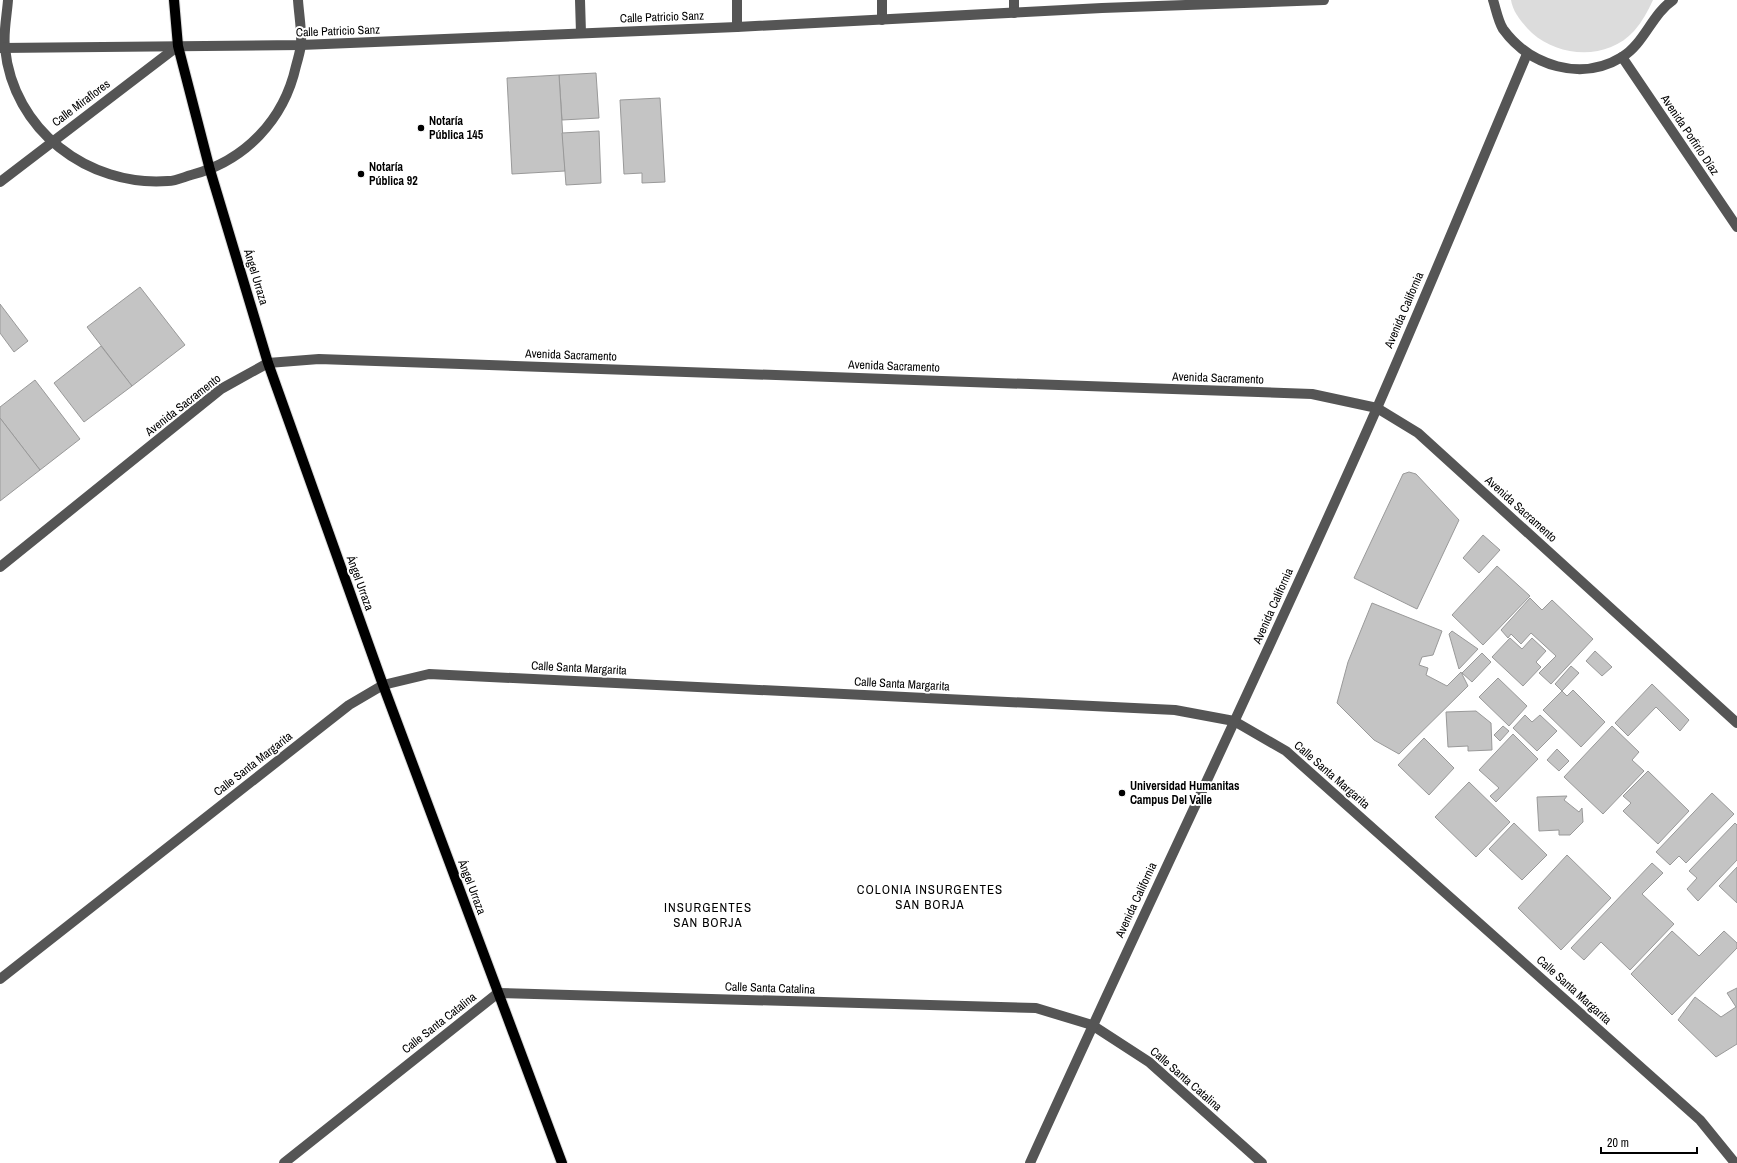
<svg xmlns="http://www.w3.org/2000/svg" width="1737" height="1163" viewBox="0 0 1737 1163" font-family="'Archivo Narrow',sans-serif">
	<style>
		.green { fill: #dcdcdc }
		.building { fill: #c4c4c4; stroke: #999 }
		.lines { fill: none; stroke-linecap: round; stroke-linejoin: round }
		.major-casing { stroke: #dbdbdb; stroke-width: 12 }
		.minor { stroke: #555; stroke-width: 10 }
		.major { stroke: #000; stroke-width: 10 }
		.poi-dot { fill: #000; stroke: #fff; stroke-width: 1.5 }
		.labels { text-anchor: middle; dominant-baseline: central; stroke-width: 4; stroke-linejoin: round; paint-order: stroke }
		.street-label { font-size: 12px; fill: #000; stroke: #fff }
		.poi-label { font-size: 12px; font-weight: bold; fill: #000; stroke: #fff; text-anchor: start }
		.neighbourhood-label { font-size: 13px; letter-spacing: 1px; fill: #000; stroke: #fff }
	</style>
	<rect width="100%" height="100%" fill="#fff"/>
	<!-- green -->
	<path class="green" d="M1511 0H1653C1648 11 1642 22 1634 31 1608 60 1560 58 1532 33 1523 24 1513 13 1511 0Z"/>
	<!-- building -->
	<g class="building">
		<polygon points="596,73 599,118 562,120 559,75"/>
		<polygon points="559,75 565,171 512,174 507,78"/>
		<polygon points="660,98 665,182 642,183 642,173 624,174 620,100"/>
		<polygon points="599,131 601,183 566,185 562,133"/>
		<polygon points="140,287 185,345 132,386 87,327"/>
		<polygon points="0,304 28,341 14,352 0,333"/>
		<polygon points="101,346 132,386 84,422 54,383"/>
		<polygon points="35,380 80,439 40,470 0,418 0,407"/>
		<polygon points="0,418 40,470 0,501"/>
		<polygon points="1409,472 1416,474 1459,520 1417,609 1354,578 1403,474"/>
		<polygon points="1483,535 1500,550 1479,573 1463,558"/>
		<polygon points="1497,566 1530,596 1483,645 1452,615"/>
		<polygon points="1530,598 1542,610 1552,600 1593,639 1551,684 1539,673 1556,656 1531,633 1521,644 1511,634 1508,638 1501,630"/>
		<polygon points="1372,603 1442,631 1433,655 1422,657 1419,665 1428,668 1426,675 1447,686 1461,672 1468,686 1399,754 1374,740 1337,703 1348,662"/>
		<polygon points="1452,631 1478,649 1459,669 1449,634"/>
		<polygon points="1510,638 1522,649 1532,638 1546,651 1536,662 1541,667 1523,686 1492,657"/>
		<polygon points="1595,651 1612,667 1602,676 1586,661"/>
		<polygon points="1482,653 1491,662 1472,682 1462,673"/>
		<polygon points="1571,666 1579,673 1562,691 1555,684"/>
		<polygon points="1498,678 1527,706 1509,726 1479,697"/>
		<polygon points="1652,684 1689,720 1680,731 1656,707 1628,736 1615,723"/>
		<polygon points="1573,690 1605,722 1581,747 1543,710 1562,691 1567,696"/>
		<polygon points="1476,711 1491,723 1492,750 1468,751 1468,746 1448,747 1446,712"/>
		<polygon points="1525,715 1532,722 1540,715 1557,731 1537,751 1513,728"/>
		<polygon points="1503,726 1509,731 1500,741 1494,735"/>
		<polygon points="1612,726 1639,752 1632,760 1644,771 1603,814 1564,777"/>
		<polygon points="1513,734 1538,759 1496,802 1490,796 1499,788 1479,770"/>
		<polygon points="1424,738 1454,768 1429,795 1398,765"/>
		<polygon points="1557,749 1569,761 1559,771 1547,760"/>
		<polygon points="1648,771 1689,811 1658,844 1623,811 1631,803 1623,796"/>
		<polygon points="1469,782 1510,822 1476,857 1435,817"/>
		<polygon points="1712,793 1734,814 1686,863 1679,856 1670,865 1656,852"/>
		<polygon points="1567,796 1564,800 1579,812 1582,808 1583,822 1570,835 1559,835 1559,830 1539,831 1537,797"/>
		<polygon points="1514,823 1547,855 1522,880 1489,849"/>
		<polygon points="1735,823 1737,825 1737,860 1698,901 1687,889 1697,878 1689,871"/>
		<polygon points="1567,855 1611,898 1561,950 1518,908"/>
		<polygon points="1652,863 1663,873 1642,894 1674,924 1630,970 1601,942 1584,960 1571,948"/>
		<polygon points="1737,867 1737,903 1719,886"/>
		<polygon points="1672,931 1699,956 1724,931 1737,943 1737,948 1672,1015 1631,974"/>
		<polygon points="1737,988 1737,1044 1716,1057 1678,1020 1695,997 1721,1017 1736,1007 1727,993"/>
	</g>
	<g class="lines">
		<defs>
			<polyline id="major" points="174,0 178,46 210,170 268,363 383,685 562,1163"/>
		</defs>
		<!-- major casing -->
		<use href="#major" class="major-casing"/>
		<!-- minor -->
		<g class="minor">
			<path d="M8 0C7 15 3 33 5 48 13 130 88 187 168 181 176 181 184 177 191 175 245 161 284 120 296 66 298 59 300 52 301 45 302 31 299 15 298 0"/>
			<polyline points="580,0 581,33"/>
			<polyline points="737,0 737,27"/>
			<polyline points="882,0 882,20"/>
			<polyline points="1014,0 1014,13"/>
			<path d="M1493 0C1496 9 1498 21 1503 29 1530 66 1581 82 1622 57 1644 44 1652 14 1673 0"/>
			<polyline points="0,48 301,45 737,27 1102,8 1324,0"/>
			<polyline points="1622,57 1737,227"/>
			<polyline points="0,182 178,46"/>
			<polyline points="0,567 221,389 268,363 319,359 1312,394 1377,408 1418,433 1737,723"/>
			<polyline points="0,979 349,705 383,685 429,674 1175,710 1234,721 1286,751 1700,1120 1735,1163"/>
			<polyline points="284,1163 498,993 1036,1008 1092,1025 1149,1062 1262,1163"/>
			<path d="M1030 1163C1144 911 1265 662 1377 408 1428 291 1477 172 1527 54"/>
		</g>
		<!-- major -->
		<use href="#major" class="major"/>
	</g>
	<!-- markers -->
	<g class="poi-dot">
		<circle cx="421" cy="128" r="4"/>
		<circle cx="361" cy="174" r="4"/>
		<circle cx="1122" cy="793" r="4"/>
	</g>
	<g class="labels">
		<!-- street labels -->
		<g class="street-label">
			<text transform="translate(662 17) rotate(-2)">Calle Patricio Sanz</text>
			<text transform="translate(338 31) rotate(-2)">Calle Patricio Sanz</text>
			<text transform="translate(81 103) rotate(-37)">Calle Miraflores</text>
			<text transform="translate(1690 135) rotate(56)">Avenida Porfirio Díaz</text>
			<text transform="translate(256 277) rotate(73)">Ángel Urraza</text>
			<text transform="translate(1404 310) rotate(-67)">Avenida California</text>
			<text transform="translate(571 355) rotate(2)">Avenida Sacramento</text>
			<text transform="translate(894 366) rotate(2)">Avenida Sacramento</text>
			<text transform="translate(1218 378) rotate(2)">Avenida Sacramento</text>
			<text transform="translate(183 405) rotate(-38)">Avenida Sacramento</text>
			<text transform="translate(1521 509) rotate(42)">Avenida Sacramento</text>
			<text transform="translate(360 583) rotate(70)">Ángel Urraza</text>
			<text transform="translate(1273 606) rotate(-66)">Avenida California</text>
			<text transform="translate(579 668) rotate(3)">Calle Santa Margarita</text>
			<text transform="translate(902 684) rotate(3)">Calle Santa Margarita</text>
			<text transform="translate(253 764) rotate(-38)">Calle Santa Margarita</text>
			<text transform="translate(1332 775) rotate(41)">Calle Santa Margarita</text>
			<text transform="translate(472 887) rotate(69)">Ángel Urraza</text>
			<text transform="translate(1136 900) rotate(-65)">Avenida California</text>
			<text transform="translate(770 988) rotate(2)">Calle Santa Catalina</text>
			<text transform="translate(1574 990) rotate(42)">Calle Santa Margarita</text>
			<text transform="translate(439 1023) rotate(-38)">Calle Santa Catalina</text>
			<text transform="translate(1186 1079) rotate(41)">Calle Santa Catalina</text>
		</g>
		<!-- poi labels -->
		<g class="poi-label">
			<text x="429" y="121">Notaría<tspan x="429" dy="14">Pública 145</tspan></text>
			<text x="369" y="167">Notaría<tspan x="369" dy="14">Pública 92</tspan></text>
			<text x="1130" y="786">Universidad Humanitas<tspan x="1130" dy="14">Campus Del Valle</tspan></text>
		</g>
		<!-- neighbourhood labels -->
		<g class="neighbourhood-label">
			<text x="930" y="889">COLONIA INSURGENTES<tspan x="930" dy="15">SAN BORJA</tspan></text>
			<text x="708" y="907">INSURGENTES<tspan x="708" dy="15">SAN BORJA</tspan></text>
		</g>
	</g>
	<!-- scale -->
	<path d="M1601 1147v6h96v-6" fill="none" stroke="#000000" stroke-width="2"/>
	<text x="1607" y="1147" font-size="12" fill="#000000" stroke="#ffffff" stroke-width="3" paint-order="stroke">20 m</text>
</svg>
